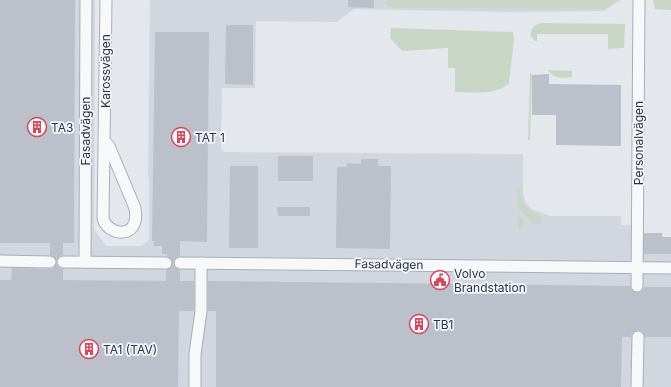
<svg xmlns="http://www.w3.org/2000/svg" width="671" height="387" viewBox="0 0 671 387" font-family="Inter,sans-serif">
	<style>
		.built { fill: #d2d6de }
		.green { fill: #c9d6c5 }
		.building { fill: #bbc0ca }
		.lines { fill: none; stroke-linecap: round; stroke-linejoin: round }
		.street-casing { stroke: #a9aeb7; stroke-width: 13 }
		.street { stroke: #f7f8fa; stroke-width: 11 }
		.labels { text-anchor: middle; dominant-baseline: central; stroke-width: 3.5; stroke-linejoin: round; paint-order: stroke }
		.street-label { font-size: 12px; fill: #2b3445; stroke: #f4f6f9 }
		.poi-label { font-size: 12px; fill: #2b3445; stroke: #f4f6f9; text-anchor: start }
	</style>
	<rect width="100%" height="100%" fill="#e4e7ec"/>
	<!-- built -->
	<polygon class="built" points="0,0 95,0 94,229 106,246 142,246 149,240 149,179 148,175 150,0 620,0 604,11 509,12 354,9 337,22 256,21 255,88 222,88 221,148 224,152 523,154 523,193 526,203 533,210 551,216 621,216 621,225 631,225 631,247 636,247 636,233 662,233 662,237 671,237 671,387 0,387"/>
	<!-- green -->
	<g class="green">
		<polygon points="387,0 617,0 605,9 594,9 393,8 385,3"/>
		<polygon points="653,0 671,0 671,10 655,9"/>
		<path d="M542 23 625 24 624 48 608 49V34H537V41H535L531 37C529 29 535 24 542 23Z"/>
		<path d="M391 28 513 32 514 40 509 83C496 96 472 92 455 92V68H448V48L402 51 390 38Z"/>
		<path d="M548 70 572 71V77C563 78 553 79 548 70Z"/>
		<polygon points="530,73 532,74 530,141 528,139"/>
		<path d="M518 186C522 190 520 194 522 199 525 209 534 212 541 217V224L532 223 518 207Z"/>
		<polygon points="518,213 525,223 523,227 518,231"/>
	</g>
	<!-- building -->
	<g class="building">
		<polygon points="0,0 75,0 74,243 63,243 63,255 59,256 57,260 50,255 50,243 0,243"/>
		<polygon points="348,0 374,0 374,8 348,7"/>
		<polygon points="226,25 253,25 253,85 225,84"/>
		<polygon points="155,32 209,32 207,242 180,241 180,256 176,257 173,263 174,267 180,270 180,281 194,281 194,311 179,311 178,387 0,387 0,280 11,280 12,268 50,269 54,268 56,264 59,268 63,269 63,280 166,281 166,270 172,267 172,260 166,254 162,254 162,246 154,246 154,241 152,241"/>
		<polygon points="549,74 549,84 621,85 621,146 556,145 556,115 532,115 532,75"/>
		<rect x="278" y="156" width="35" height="25"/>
		<polygon points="361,159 378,159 378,166 391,166 390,249 336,248 337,167 347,167 347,163 361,164"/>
		<polygon points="230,166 258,166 258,248 229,248"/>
		<polygon points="277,207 310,207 310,216 278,216"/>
		<polygon points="644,233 662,233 662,237 671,237 671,254 644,254"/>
		<polygon points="208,281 630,286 631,290 637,293 641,292 644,287 671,287 671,337 645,337 642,331 638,330 632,333 631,337 622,337 621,387 216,387 216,311 208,311"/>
	</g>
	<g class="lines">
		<defs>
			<g id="street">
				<path d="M104 141 109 146 135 208C141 242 106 235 103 218L106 0"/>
				<polyline points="0,261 50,262"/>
				<polyline points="63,262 166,263"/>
				<polyline points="85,262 86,0"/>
				<polyline points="180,263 671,268"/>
				<polyline points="637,286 639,0"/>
				<polyline points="195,387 195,354 201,311 201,263"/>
				<polyline points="637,387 638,337"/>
			</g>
		</defs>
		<!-- street casing -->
		<use href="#street" class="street-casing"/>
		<!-- street -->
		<use href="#street" class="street"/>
	</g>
	<!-- icons -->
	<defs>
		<symbol id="building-ring" viewBox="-11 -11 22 22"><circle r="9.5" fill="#f4f6f9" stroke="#d1495b" stroke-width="1.5"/><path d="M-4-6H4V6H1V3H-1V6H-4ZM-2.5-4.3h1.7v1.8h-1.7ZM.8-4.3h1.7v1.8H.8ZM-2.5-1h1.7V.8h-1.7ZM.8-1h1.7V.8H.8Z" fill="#d1495b"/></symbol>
		<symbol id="civic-ring" viewBox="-11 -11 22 22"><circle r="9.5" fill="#f4f6f9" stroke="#d1495b" stroke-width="1.5"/><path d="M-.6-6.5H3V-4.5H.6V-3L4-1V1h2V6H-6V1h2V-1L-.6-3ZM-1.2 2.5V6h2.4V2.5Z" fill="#d1495b"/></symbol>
	</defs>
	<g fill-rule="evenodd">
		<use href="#building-ring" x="26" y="116" width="22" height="22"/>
		<use href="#building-ring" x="170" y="126" width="22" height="22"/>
		<use href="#civic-ring" x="429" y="269" width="22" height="22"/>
		<use href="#building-ring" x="408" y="313" width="22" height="22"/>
		<use href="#building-ring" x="78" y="338" width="22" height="22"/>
	</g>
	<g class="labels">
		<!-- street labels -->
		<g class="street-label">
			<text transform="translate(105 71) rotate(-90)">Karossvägen</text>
			<text transform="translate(85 131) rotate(-90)">Fasadvägen</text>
			<text transform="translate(638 143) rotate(-90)">Personalvägen</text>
			<text transform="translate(389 264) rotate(1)">Fasadvägen</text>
		</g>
		<!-- poi labels -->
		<g class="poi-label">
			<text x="51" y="127">TA3</text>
			<text x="195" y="137">TAT 1</text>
			<text x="454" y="273">Volvo<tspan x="454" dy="14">Brandstation</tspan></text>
			<text x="433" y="324">TB1</text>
			<text x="103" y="349">TA1 (TAV)</text>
		</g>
	</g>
</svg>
